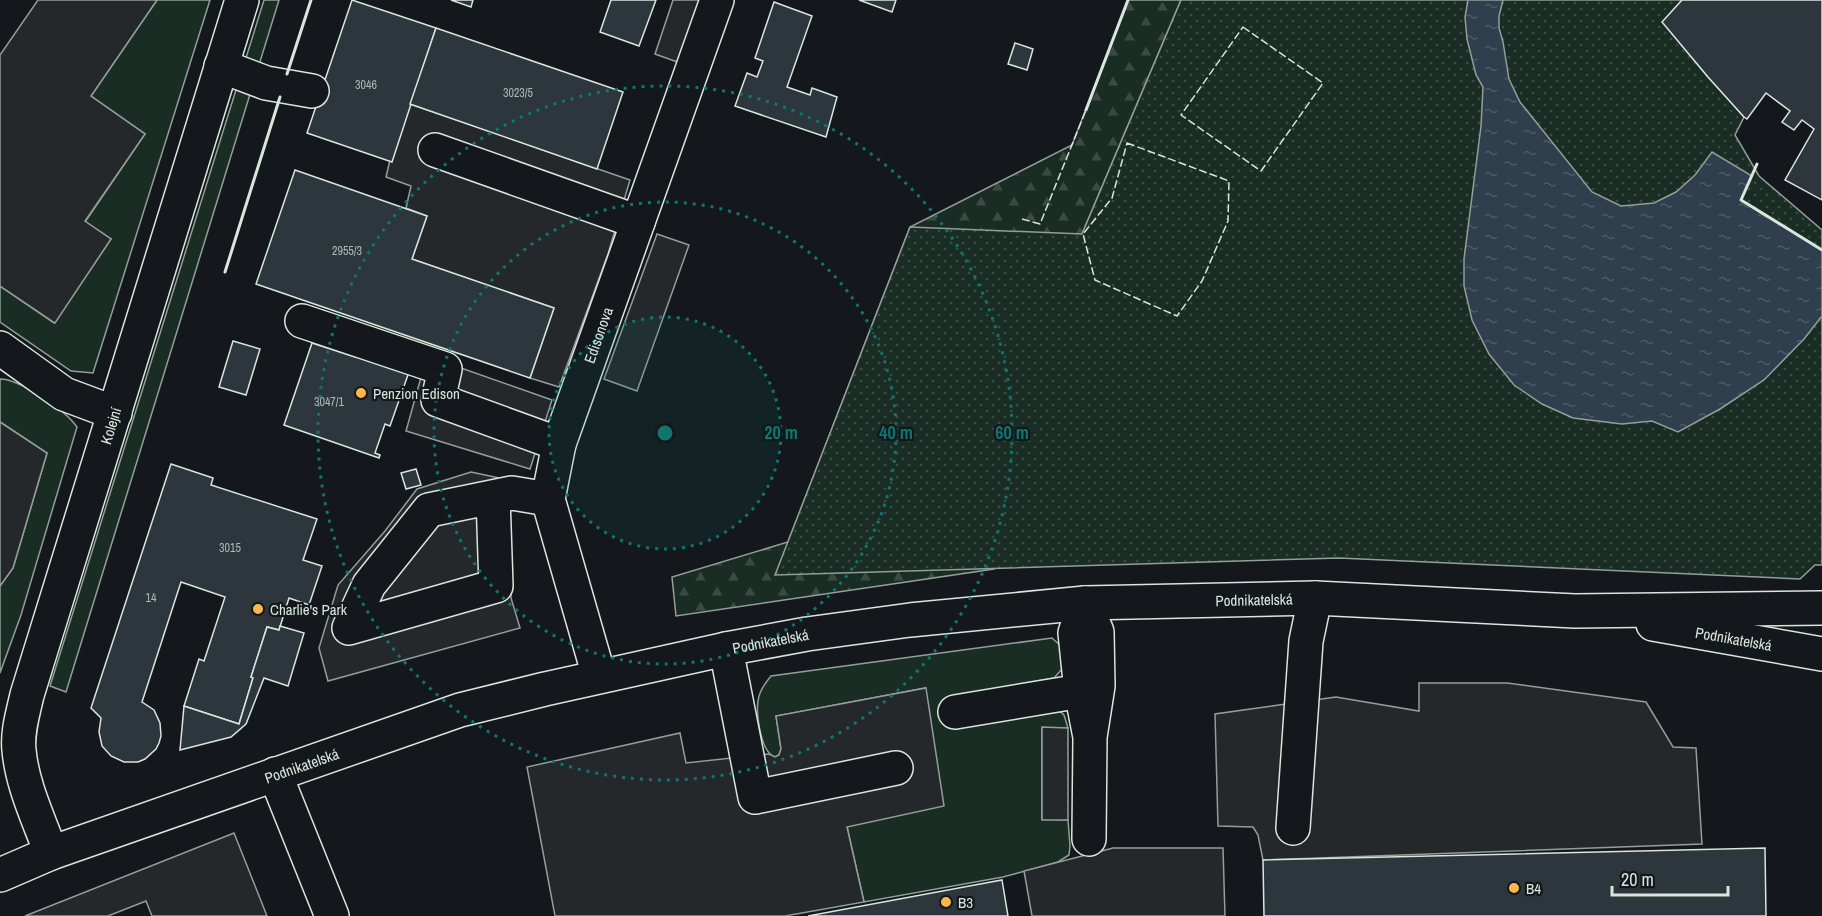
<svg xmlns="http://www.w3.org/2000/svg" width="1822" height="916" viewBox="0 0 1822 916" font-family="'Archivo Narrow',sans-serif">
	<style>
		.grass { fill: #1a2d24; stroke: #939e99; stroke-width: 1.5 }
		.forest { fill: url(#forest-firs); stroke: #939e99; stroke-width: 1.5 }
		.park { fill: url(#park-dots); stroke: #939e99; stroke-width: 1.5 }
		.parking { fill: #24282b; stroke: #939e99; stroke-width: 1.5 }
		.water { fill: url(#water-ripples); stroke: #939e99; stroke-width: 1.5 }
		.building { fill: #2c363c; stroke: #d8e6dc; stroke-width: 1.5 }
		.lines { fill: none; stroke-linecap: round; stroke-linejoin: round }
		.minor-casing { stroke: #d8e6dc; stroke-width: 36 }
		.minor { stroke: #14181c; stroke-width: 33 }
		.fence { stroke: #d8e6dc; stroke-width: 1.5; stroke-dasharray: 8 3; stroke-linecap: butt }
		.wall { stroke: #d8e6dc; stroke-width: 3 }
		.ring { fill: none; stroke: #0f766e; stroke-width: 3; stroke-dasharray: 3 6 }
		.poi-dot { fill: #ffb74d; stroke: #14181c; stroke-width: 2 }
		.labels { text-anchor: middle; dominant-baseline: central; stroke-width: 4.5; stroke-linejoin: round; paint-order: stroke }
		.number-label { font-size: 12px; fill: #adbab4 }
		.street-label { font-size: 15px; fill: #d8e6dc; stroke: #14181c }
		.poi-label { font-size: 15px; fill: #d8e6dc; stroke: #14181c; text-anchor: start }
		.centre { fill: #0f766e; stroke: #14181c; stroke-width: 3 }
		.ring-label { font-size: 18px; text-anchor: middle; font-weight: bold; fill: #0f766e; stroke: #14181c; stroke-width: 4.5; stroke-linejoin: round; paint-order: stroke }
	</style>
	<defs>
		<pattern id="forest-firs" width="22" height="20" patternUnits="userSpaceOnUse" patternTransform="scale(1.5)"><rect width="22" height="20" fill="#1a2d24"/><path d="M5 1l3.5 6h-7zM16 11l3.5 6h-7z" fill="#3b4b43"/></pattern>
		<pattern id="park-dots" width="8" height="8" patternUnits="userSpaceOnUse" patternTransform="scale(1.5)"><rect width="8" height="8" fill="#1a2d24"/><path d="M2 2h.1M6 6h.1" fill="none" stroke="#3b4b43" stroke-width="1.8" stroke-linecap="round"/></pattern>
		<pattern id="water-ripples" width="26" height="14" patternUnits="userSpaceOnUse" patternTransform="scale(1.5)"><rect width="26" height="14" fill="#2f3f4d"/><path d="M2 4q2-2 4 0t4 0M15 11q2-2 4 0t4 0" fill="none" stroke="#4c5b66"/></pattern>
	</defs>
	<rect width="100%" height="100%" fill="#14181c"/>
	<!-- grass -->
	<g class="grass">
		<polygon points="157,0 210,0 93,373 71,371 0,322 0,286 54,323 111,239 85,222 145,134 91,96"/>
		<polygon points="264,0 279,0 66,692 50,686"/>
		<path d="M0 379C20 379 65 410 77 427L21 615 0 673V586L13 568 47 453 0 422Z"/>
		<path d="M1052 638 1062 647 1063 668 1054 678 949 697 955 728 1057 709 1064 715 1068 728H1042V819L1068 820 1070 846 1069 855 1058 862 1003 877 864 902 847 827 925 688 776 716 781 749 779 755 775 757C760 752 755 710 759 696 761 689 766 682 771 676Z"/>
	</g>
	<!-- forest -->
	<polygon class="forest" points="1128,0 1181,0 1082,234 994,569 676,616 672,577 788,542 910,227 1072,145"/>
	<!-- park -->
	<polygon class="park" points="1181,0 1682,0 1663,22 1708,77 1744,117 1735,135 1759,176 1822,230 1822,565 1815,565 1800,579 1339,558 775,575 910,227 1082,234"/>
	<!-- parking -->
	<g class="parking">
		<polygon points="38,0 157,0 91,96 145,134 85,221 111,239 55,323 0,286 0,55"/>
		<polygon points="673,0 704,0 683,64 655,54"/>
		<polygon points="410,104 630,180 608,254 559,387 530,378 554,308 412,259 427,216 406,208 411,186 386,177 390,160"/>
		<polygon points="657,234 689,245 637,391 604,379"/>
		<polygon points="427,356 552,400 530,469 406,431"/>
		<polygon points="0,422 47,453 13,568 0,586"/>
		<polygon points="471,472 514,481 509,509 511,598 520,628 328,681 319,648 338,585 385,531 417,489"/>
		<polygon points="1419,683 1507,683 1646,702 1673,747 1696,748 1702,844 1263,860 1258,835 1253,827 1218,826 1215,714 1336,697 1419,711"/>
		<polygon points="926,688 944,806 847,827 864,902 785,916 555,916 527,767 680,733 686,763 769,754 775,757 779,755 781,749 776,716"/>
		<polygon points="1042,727 1068,728 1068,820 1042,820"/>
		<polygon points="234,833 267,916 152,916 146,901 108,916 25,916"/>
		<polygon points="1113,848 1223,848 1225,916 1032,916 1024,871"/>
	</g>
	<!-- water -->
	<polygon class="water" points="1468,0 1503,0 1499,16 1499,28 1503,42 1509,79 1520,102 1592,192 1621,206 1654,203 1676,192 1695,175 1712,152 1752,176 1741,200 1822,250 1822,316 1804,339 1764,380 1720,409 1678,432 1652,421 1622,424 1573,418 1542,404 1514,385 1489,354 1472,320 1464,286 1464,259 1481,126 1483,87 1476,75 1467,39 1465,17"/>
	<!-- building -->
	<g class="building">
		<polygon points="352,0 436,28 392,162 307,133"/>
		<polygon points="451,0 473,0 471,7"/>
		<polygon points="611,0 656,0 639,46 600,32"/>
		<polygon points="859,0 896,0 892,12"/>
		<polygon points="1682,0 1822,0 1822,200 1785,180 1814,129 1802,120 1794,130 1782,122 1790,111 1766,93 1747,119 1744,117 1708,77 1662,22"/>
		<polygon points="774,2 812,16 787,87 810,95 812,88 837,97 826,137 735,106 747,73 757,77 763,61 755,58"/>
		<polygon points="436,28 623,92 597,169 410,104"/>
		<polygon points="1015,43 1033,49 1027,70 1008,64"/>
		<polygon points="295,170 427,216 412,259 554,308 530,378 256,284"/>
		<polygon points="233,341 260,349 246,395 219,387"/>
		<polygon points="312,343 355,357 355,354 409,372 390,426 385,424 375,453 380,455 379,458 284,425"/>
		<polygon points="171,464 213,478 211,485 317,519 303,560 322,566 309,605 289,598 279,630 267,627 251,677 253,678 239,724 184,706 199,659 204,661 225,597 181,582 142,702 154,710 160,723 161,736 159,743 156,749 145,759 138,762 124,762 111,756 102,746 99,732 101,718 91,708"/>
		<polygon points="416,469 421,485 406,489 401,473"/>
		<polygon points="280,626 304,633 288,686 264,678 246,724 231,737 180,750 184,706 239,724 253,678 251,677 267,627 279,630"/>
		<polygon points="1765,848 1766,916 1264,916 1263,860"/>
		<polygon points="1002,880 1008,916 808,916 964,887"/>
	</g>
	<g class="lines">
		<defs>
			<g id="minor">
				<polyline points="221,66 266,83 312,91"/>
				<polyline points="435,150 638,222"/>
				<polyline points="302,321 445,369 438,400 559,444"/>
				<polyline points="0,348 64,394 115,413"/>
				<polyline points="493,497 496,586 349,628 369,585 429,510 512,493 548,499"/>
				<path id="s1" d="M1653 624 1822 654"/>
				<polyline points="726,649 755,797 896,768"/>
				<path id="s2" d="M599 676 548 499 559 444 717 0"/>
				<polyline points="955,712 1081,691"/>
				<polyline points="275,774 332,916"/>
				<polyline points="1293,828 1306,641 1315,598"/>
				<polyline points="1089,839 1090,737 1081,691 1075,633 1085,603 1097,632 1098,686 1090,737"/>
				<path id="s3" d="M51 853C39 820 22 785 19 750 17 732 23 713 27 695L242 0"/>
				<path id="s4" d="M0 875 51 853 460 710 545 689 726 649 807 634 910 620 1085 603 1315 598 1575 611 1822 608"/>
			</g>
		</defs>
		<!-- minor casing -->
		<use href="#minor" class="minor-casing"/>
		<!-- minor -->
		<use href="#minor" class="minor"/>
		<!-- fence -->
		<g class="fence">
			<polygon points="1243,27 1323,83 1261,171 1181,115"/>
			<polygon points="1127,143 1229,181 1228,221 1202,281 1177,316 1095,280 1083,234 1112,198"/>
			<polyline points="1022,219 1040,224 1086,110"/>
		</g>
		<!-- wall -->
		<g class="wall">
			<polyline points="287,74 311,0"/>
			<polyline points="1086,110 1128,0"/>
			<polyline points="1757,164 1741,200 1822,250"/>
			<polyline points="225,272 280,97"/>
		</g>
	</g>
	<!-- distance rings -->
	<circle cx="665" cy="433" r="116" fill="#0f766e" fill-opacity=".12"/>
	<g class="ring">
		<circle cx="665" cy="433" r="116"/>
		<circle cx="665" cy="433" r="231"/>
		<circle cx="665" cy="433" r="347"/>
	</g>
	<!-- markers -->
	<g class="poi-dot">
		<circle cx="361" cy="393" r="6"/>
		<circle cx="258" cy="609" r="6"/>
		<circle cx="1514" cy="888" r="6"/>
		<circle cx="946" cy="902" r="6"/>
	</g>
	<g class="labels">
		<!-- number labels -->
		<g class="number-label">
			<text x="366" y="85">3046</text>
			<text x="518" y="93">3023/5</text>
			<text x="347" y="251">2955/3</text>
			<text x="329" y="402">3047/1</text>
			<text x="230" y="548">3015</text>
			<text x="151" y="598">14</text>
		</g>
		<!-- street labels -->
		<g class="street-label">
			<text stroke="none"><textPath href="#s2" startOffset="356">Edisonova</textPath></text>
			<text stroke="none"><textPath href="#s3" startOffset="446">Kolejní</textPath></text>
			<text stroke="none"><textPath href="#s4" startOffset="1293">Podnikatelská</textPath></text>
			<text stroke="none"><textPath href="#s1" startOffset="82">Podnikatelská</textPath></text>
			<text stroke="none"><textPath href="#s4" startOffset="807">Podnikatelská</textPath></text>
			<text stroke="none"><textPath href="#s4" startOffset="321">Podnikatelská</textPath></text>
		</g>
		<!-- poi labels -->
		<g class="poi-label">
			<text x="373" y="393">Penzion Edison</text>
			<text x="270" y="609">Charlie's Park</text>
			<text x="1526" y="888">B4</text>
			<text x="958" y="902">B3</text>
		</g>
	</g>
	<circle cx="665" cy="433" r="9" class="centre"/>
	<g class="ring-label">
		<text x="781" y="439">20 m</text>
		<text x="896" y="439">40 m</text>
		<text x="1012" y="439">60 m</text>
	</g>
	<!-- scale -->
	<path d="M1612 886v9h116v-9" fill="none" stroke="#d8e6dc" stroke-width="3"/>
	<text x="1621" y="886" font-size="18" fill="#d8e6dc" stroke="#14181c" stroke-width="4.5" paint-order="stroke">20 m</text>
</svg>
